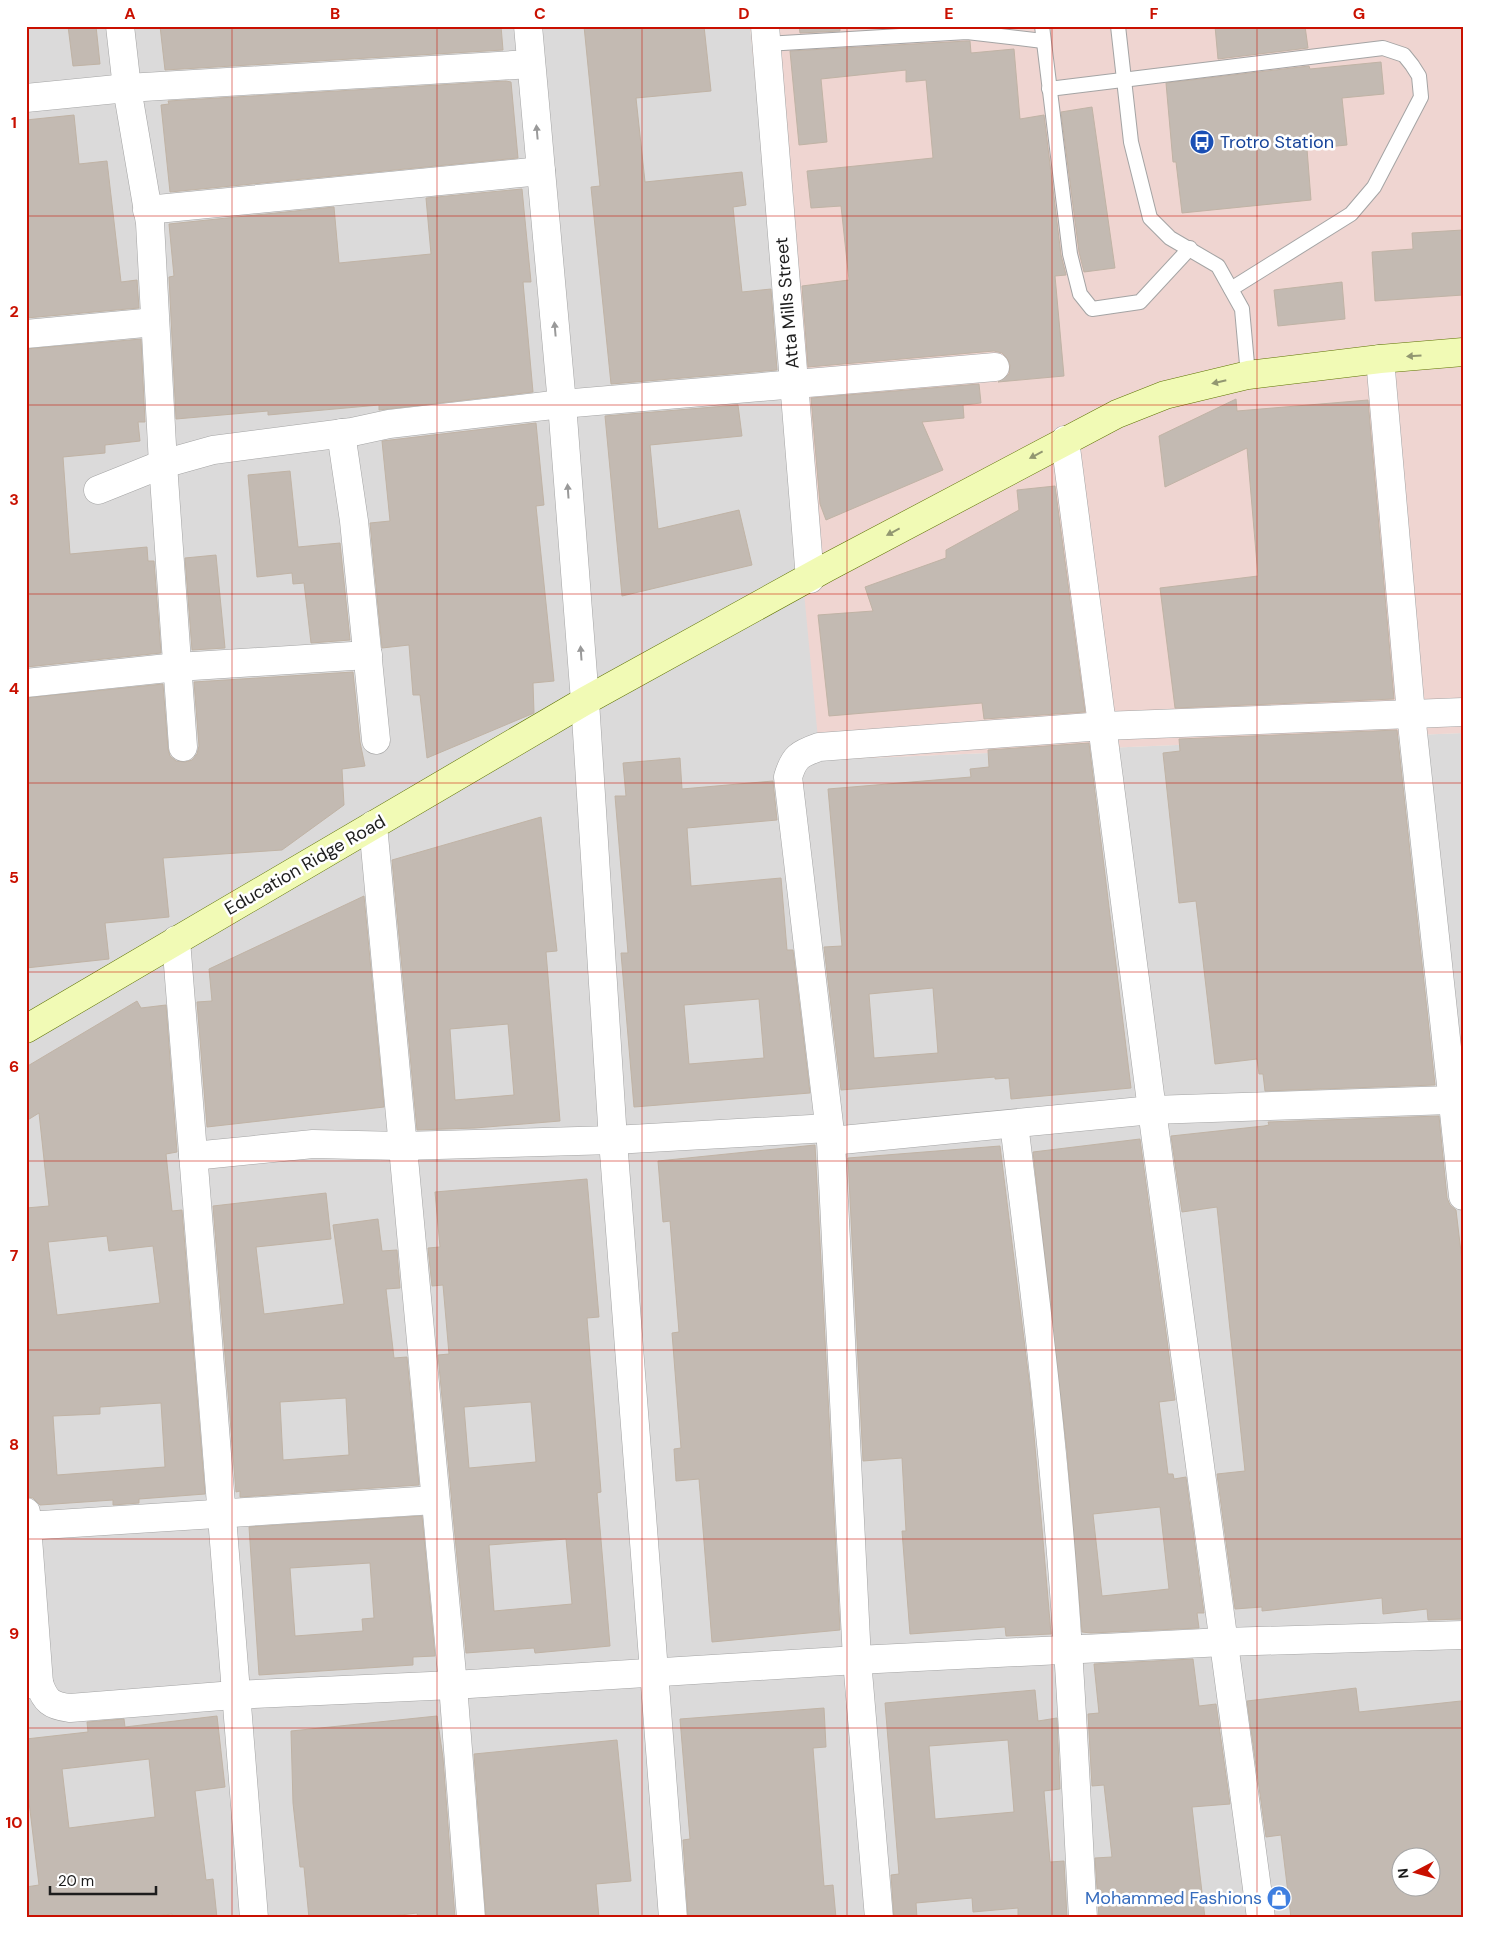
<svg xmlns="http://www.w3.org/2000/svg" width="1489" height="1944" viewBox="0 0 1489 1944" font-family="'DM Sans',sans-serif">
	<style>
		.residential { fill: #dbdada; fill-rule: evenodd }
		.commercial { fill: #efd5d1 }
		.building { fill: #c3bab2; stroke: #c0b3a5; fill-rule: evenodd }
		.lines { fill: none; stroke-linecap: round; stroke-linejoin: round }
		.lane-casing { stroke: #a4a4a4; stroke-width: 16 }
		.street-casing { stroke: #a4a4a4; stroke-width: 29 }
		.secondary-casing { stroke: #5f7304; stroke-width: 29 }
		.lane { stroke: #fff; stroke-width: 14 }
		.street { stroke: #fff; stroke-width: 28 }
		.secondary { stroke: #f1fab5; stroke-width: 28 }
		.oneway { fill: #999 }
		.oneway2 { fill: #929771 }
		.grid { fill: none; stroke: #c91000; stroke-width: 1; stroke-opacity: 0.55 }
		.labels { text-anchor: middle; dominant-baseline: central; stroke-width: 5; stroke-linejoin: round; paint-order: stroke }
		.transit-label { font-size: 18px; fill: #164399; stroke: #fff; text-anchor: start }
		.street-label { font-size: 18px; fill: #1d1d1d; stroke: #fff }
		.shop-label { font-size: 18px; fill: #366cbe; stroke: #fff; text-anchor: end }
		.neatline { fill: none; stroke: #c91000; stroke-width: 2 }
		.grid-label { font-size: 16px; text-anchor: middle; font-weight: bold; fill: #c91000 }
	</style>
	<rect width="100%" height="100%" fill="#eeebe2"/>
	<!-- residential -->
	<path class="residential" d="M26 26H750L821 760 1463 733V1918H26ZM1402 1856H1432V1886H1402Z"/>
	<!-- commercial -->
	<polygon class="commercial" points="750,26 1463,26 1463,733 820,760"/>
	<!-- building -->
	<g class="building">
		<polygon points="68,26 96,26 100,64 73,66"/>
		<polygon points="160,26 501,26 503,50 165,70"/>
		<polygon points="584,26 622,26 623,29 655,26 704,26 711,91 636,98 645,182 742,172 746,205 733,207 742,292 771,289 777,370 611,384 591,187 600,186"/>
		<polygon points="799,26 840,26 840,31 800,33"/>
		<polygon points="1215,26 1305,26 1308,48 1218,59"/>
		<polygon points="967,41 970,41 971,53 1014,49 1020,119 1044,115 1061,255 1066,275 1055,276 1064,376 998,382 1009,374 1010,365 1007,358 1002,353 994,351 808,367 802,286 849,280 841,206 811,208 807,171 933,158 926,80 906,82 906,70 821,79 827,142 799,145 790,51"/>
		<polygon points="1381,62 1384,94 1342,98 1347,145 1307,149 1311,200 1182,213 1176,162 1173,162 1166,83 1309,66 1310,69"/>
		<polygon points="506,81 511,82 518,158 170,192 161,105 169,104 168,101"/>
		<polygon points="1092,107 1115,268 1084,272 1079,252 1061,112"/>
		<polygon points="74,115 79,164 107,161 121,282 137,280 139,308 26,318 26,120"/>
		<polygon points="522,189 531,282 523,282 533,392 379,410 379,405 268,415 268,411 176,419 169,277 174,276 169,224 334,207 339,263 431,254 426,198"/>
		<polygon points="1463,230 1463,295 1375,301 1372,252 1413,249 1412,233"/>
		<polygon points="1342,282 1345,319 1278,326 1274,290"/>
		<polygon points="141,339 145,422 138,422 140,441 105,445 105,453 63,457 70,554 147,547 148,561 154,561 161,653 26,667 26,349"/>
		<polygon points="979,384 981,403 963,405 964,418 922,422 943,470 826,520 820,504 811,398"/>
		<polygon points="1236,399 1237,411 1368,400 1394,699 1175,708 1160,588 1258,576 1247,448 1165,487 1159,436"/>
		<polygon points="738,405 742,436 650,445 658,529 739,510 752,565 622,596 605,416"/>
		<polygon points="536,423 544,505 536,506 554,681 533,683 534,713 427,758 420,695 413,695 409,645 382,648 370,523 390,521 382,441"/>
		<polygon points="290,471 298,547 340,543 350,640 311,643 304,583 293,584 292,573 257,577 248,475"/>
		<polygon points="1055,486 1085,712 984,719 982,703 829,716 818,615 873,611 865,587 946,558 946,550 1019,510 1017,490"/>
		<polygon points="216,555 225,648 192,650 185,558"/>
		<polygon points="353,672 360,742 365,766 342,769 344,805 282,850 163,858 169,917 105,923 109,959 26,968 26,698 163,684 168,749 170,756 176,761 185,762 192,760 197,754 199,746 194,682"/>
		<polygon points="1397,730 1435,1085 1265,1091 1263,1074 1259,1074 1257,1059 1215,1064 1196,901 1179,903 1163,753 1180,751 1179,739"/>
		<path d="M1089 743 1131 1088 1011 1099 1009 1078 995 1079V1077L841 1090 824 947 842 946 828 789 971 777 970 769 989 767 988 750ZM933 988 938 1053 874 1058 869 994Z"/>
		<path d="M680 758 682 789 773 781 777 820 687 828 691 886 781 878 787 950H793L810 1093 634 1107 621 953H628L615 796H626L623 763ZM759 999 764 1058 689 1064 684 1005Z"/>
		<path d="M541 817 557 951 546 952 560 1121 475 1128 417 1130 392 860ZM508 1024 514 1095 455 1100 450 1029Z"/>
		<polygon points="364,896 384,1107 207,1127 197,1002 212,1001 209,969"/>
		<path d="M137 1001 141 1008 166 1005 177 1152 166 1154 172 1211 182 1210 205 1494 139 1499V1503L113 1505V1500L40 1505 33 1498 28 1497 26 1465V1208L49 1206 39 1113 26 1121V1067ZM107 1236 109 1251 153 1246 160 1303 57 1315 48 1242ZM161 1403 165 1467 57 1475 53 1416 100 1414V1407Z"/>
		<polygon points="1439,1116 1447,1198 1450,1205 1456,1210 1463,1269 1463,1619 1428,1620 1427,1609 1383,1614 1382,1598 1262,1611 1262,1607 1235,1609 1217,1474 1245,1471 1217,1207 1182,1212 1171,1136 1264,1126 1269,1125 1268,1122"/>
		<path d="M1140 1139 1175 1400 1159 1402 1168 1474H1173L1174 1479 1186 1477 1204 1613H1197L1199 1628 1091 1633 1082 1632 1067 1451 1033 1152ZM1160 1507 1169 1589 1102 1596 1093 1514Z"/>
		<polygon points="815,1145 840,1630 712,1642 699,1479 676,1481 674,1449 681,1448 672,1333 679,1332 670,1221 663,1222 658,1161"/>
		<polygon points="1000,1146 1030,1388 1051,1634 1006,1636 1005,1627 910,1634 902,1531 906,1531 902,1458 863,1461 848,1158"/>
		<path d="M587 1179 599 1317 587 1318 601 1492 597 1493 610 1646 535 1653 534 1648 466 1653 438 1355 449 1354 443 1285 432 1286 428 1248 440 1247 435 1192ZM531 1402 536 1462 469 1468 464 1407ZM566 1539 572 1604 494 1611 489 1545Z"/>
		<path d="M326 1193 331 1239 256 1247 264 1314 344 1304 333 1225 378 1219 382 1251 397 1250 400 1288 386 1289 394 1358 407 1357 419 1485 240 1497V1491L236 1492 213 1206ZM346 1398 349 1455 283 1460 280 1402Z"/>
		<path d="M422 1516 435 1656 413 1657V1665L259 1675 249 1527ZM370 1563 374 1618 362 1619 363 1631 295 1636 290 1568Z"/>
		<polygon points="1193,1659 1199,1706 1216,1704 1230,1804 1192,1807 1205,1918 1099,1918 1095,1858 1112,1857 1104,1785 1092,1786 1088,1714 1099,1713 1094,1664"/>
		<path d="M1356 1688 1359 1712 1461 1701 1463 1721V1918H1291L1281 1835 1266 1837 1247 1701ZM1402 1856H1432V1886H1402Z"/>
		<path d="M1035 1690 1038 1721 1057 1718 1060 1789 1044 1791 1050 1862 1064 1861 1067 1918H1018V1908L973 1912 972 1898 916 1903 917 1918H894L891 1875 899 1874 885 1703ZM1008 1740 1014 1812 935 1819 929 1746Z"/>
		<polygon points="824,1708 826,1747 813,1748 824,1886 833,1885 836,1918 688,1918 683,1840 690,1839 680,1719"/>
		<path d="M217 1716 225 1787 195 1791 206 1880 213 1879 217 1918H172V1914L140 1918H26V1887L39 1885 26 1777V1739L88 1732 87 1722 124 1719 125 1727ZM149 1759 155 1817 69 1828 62 1769Z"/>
		<polygon points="437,1716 443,1758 455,1918 418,1918 417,1913 375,1918 309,1918 304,1867 300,1867 293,1803 291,1731"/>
		<polygon points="617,1740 631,1881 596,1884 599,1918 486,1918 474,1754"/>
	</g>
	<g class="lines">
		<defs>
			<g id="lane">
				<polyline points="1042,26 1070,254 1080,294 1092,309 1140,302 1190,248"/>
				<polyline points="1118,26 1131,142 1150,218 1170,238 1218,266 1242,309 1248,375"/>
				<polyline points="766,44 967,32 1043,41"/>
				<polyline points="1049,89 1383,48 1404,55 1412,65 1419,76 1421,97 1374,187 1351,214 1231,289"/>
			</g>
			<g id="street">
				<polyline points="120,26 127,88 150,223 163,464 183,747"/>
				<polyline points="528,26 562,404 585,701 613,1140 673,1918"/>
				<polyline points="765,26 810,579"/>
				<polyline points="26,98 127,88 531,64"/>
				<polyline points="147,210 541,171"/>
				<polyline points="26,334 155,322"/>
				<polyline points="1380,359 1411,714 1463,1196"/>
				<polyline points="341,433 354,521 376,740"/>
				<polyline points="1065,440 1152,1110 1261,1918"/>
				<polyline points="98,490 163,464 213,450 352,432 389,424 562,404 995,367"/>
				<polyline points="26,683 177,667 368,655"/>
				<polyline points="373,825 453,1685 471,1918"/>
				<polyline points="176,940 254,1918"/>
				<path d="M1014 1124C1036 1299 1057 1474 1068 1650 1074 1739 1078 1829 1083 1918"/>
				<polyline points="831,1141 1152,1110 1451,1100"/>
				<polyline points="193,1156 313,1144 402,1146 613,1140 829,1128"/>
				<polyline points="26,1512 39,1683"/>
				<polyline points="26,1526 435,1500"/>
				<path d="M26 1684 39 1683C45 1701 51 1706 70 1708L234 1695 453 1685 857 1660 1224 1642 1463 1635"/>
				<path d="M879 1918 857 1660 831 1141 788 777C794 757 799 754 819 747L1103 726 1463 712"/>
			</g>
			<polyline id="secondary" points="26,1029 585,701 826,568 1117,414 1165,395 1248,375 1380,359 1463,352"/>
		</defs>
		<!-- lane casing -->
		<use href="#lane" class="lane-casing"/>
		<!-- street casing -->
		<use href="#street" class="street-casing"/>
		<!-- secondary casing -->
		<use href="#secondary" class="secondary-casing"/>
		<!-- lane -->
		<use href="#lane" class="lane"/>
		<!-- street -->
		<use href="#street" class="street"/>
		<!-- secondary -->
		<use href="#secondary" class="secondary"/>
	</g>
	<!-- one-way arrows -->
	<defs><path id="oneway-solid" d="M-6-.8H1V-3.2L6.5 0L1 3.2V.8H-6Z" transform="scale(1.25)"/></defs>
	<g class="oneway">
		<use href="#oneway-solid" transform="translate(537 132) rotate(-95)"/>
		<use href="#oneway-solid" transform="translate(555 329) rotate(-95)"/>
		<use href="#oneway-solid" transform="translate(568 491) rotate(-94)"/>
		<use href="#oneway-solid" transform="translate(581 653) rotate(-94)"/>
	</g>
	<g class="oneway2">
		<use href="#oneway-solid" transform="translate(1414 356) rotate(176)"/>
		<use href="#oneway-solid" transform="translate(1219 382) rotate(167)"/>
		<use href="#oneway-solid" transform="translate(1036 455) rotate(152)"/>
		<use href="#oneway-solid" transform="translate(893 532) rotate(152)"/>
	</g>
	<!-- grid -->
	<path class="grid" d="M232 26V1918M437 26V1918M642 26V1918M847 26V1918M1052 26V1918M1257 26V1918M26 216H1463M26 405H1463M26 594H1463M26 783H1463M26 972H1463M26 1161H1463M26 1350H1463M26 1539H1463M26 1728H1463"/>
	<!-- icons -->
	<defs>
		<symbol id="bus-disc" viewBox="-11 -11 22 22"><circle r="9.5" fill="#1a4fb4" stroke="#fff"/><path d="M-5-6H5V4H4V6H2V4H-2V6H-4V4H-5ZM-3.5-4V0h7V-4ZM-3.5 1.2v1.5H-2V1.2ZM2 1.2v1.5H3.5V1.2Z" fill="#fff"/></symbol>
		<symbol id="shop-disc" viewBox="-11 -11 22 22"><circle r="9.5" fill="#3f7fe0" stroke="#fff"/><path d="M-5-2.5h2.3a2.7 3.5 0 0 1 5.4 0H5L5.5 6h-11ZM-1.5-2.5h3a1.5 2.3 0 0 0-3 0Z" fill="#fff"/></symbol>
	</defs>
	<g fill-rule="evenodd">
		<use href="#bus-disc" x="1188" y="128" width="28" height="28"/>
		<use href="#shop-disc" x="1265" y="1884" width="28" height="28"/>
	</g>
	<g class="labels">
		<!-- transit labels -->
		<g class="transit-label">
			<text x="1220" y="142">Trotro Station</text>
		</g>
		<!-- street labels -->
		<g class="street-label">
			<text transform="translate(787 303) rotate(-95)">Atta Mills Street</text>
			<text transform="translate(305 865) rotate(-30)">Education Ridge Road</text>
		</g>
		<!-- shop labels -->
		<g class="shop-label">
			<text x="1262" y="1898">Mohammed Fashions</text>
		</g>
	</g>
	<!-- border -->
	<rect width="1489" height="1944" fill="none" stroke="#ffffff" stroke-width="55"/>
	<!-- north arrow -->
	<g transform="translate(1416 1872) rotate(264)"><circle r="24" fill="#ffffff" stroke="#a5a5a5"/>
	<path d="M0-4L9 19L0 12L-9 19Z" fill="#c91000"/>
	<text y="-8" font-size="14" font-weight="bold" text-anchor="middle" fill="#1d1d1d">N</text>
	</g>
	<!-- scale -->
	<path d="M50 1886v8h106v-8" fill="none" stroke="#1d1d1d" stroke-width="2.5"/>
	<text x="58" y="1886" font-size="15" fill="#1d1d1d" stroke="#ffffff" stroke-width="4" paint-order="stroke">20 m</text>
	<rect x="28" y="28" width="1434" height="1888" class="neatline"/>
	<g class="grid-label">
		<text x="130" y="19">A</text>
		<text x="335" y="19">B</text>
		<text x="540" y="19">C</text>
		<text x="744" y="19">D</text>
		<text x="949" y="19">E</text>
		<text x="1154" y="19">F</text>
		<text x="1359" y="19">G</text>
		<text x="14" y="128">1</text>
		<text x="14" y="317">2</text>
		<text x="14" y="505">3</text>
		<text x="14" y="694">4</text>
		<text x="14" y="883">5</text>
		<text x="14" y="1072">6</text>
		<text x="14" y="1261">7</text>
		<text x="14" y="1450">8</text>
		<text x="14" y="1639">9</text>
		<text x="14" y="1828">10</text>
	</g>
</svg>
